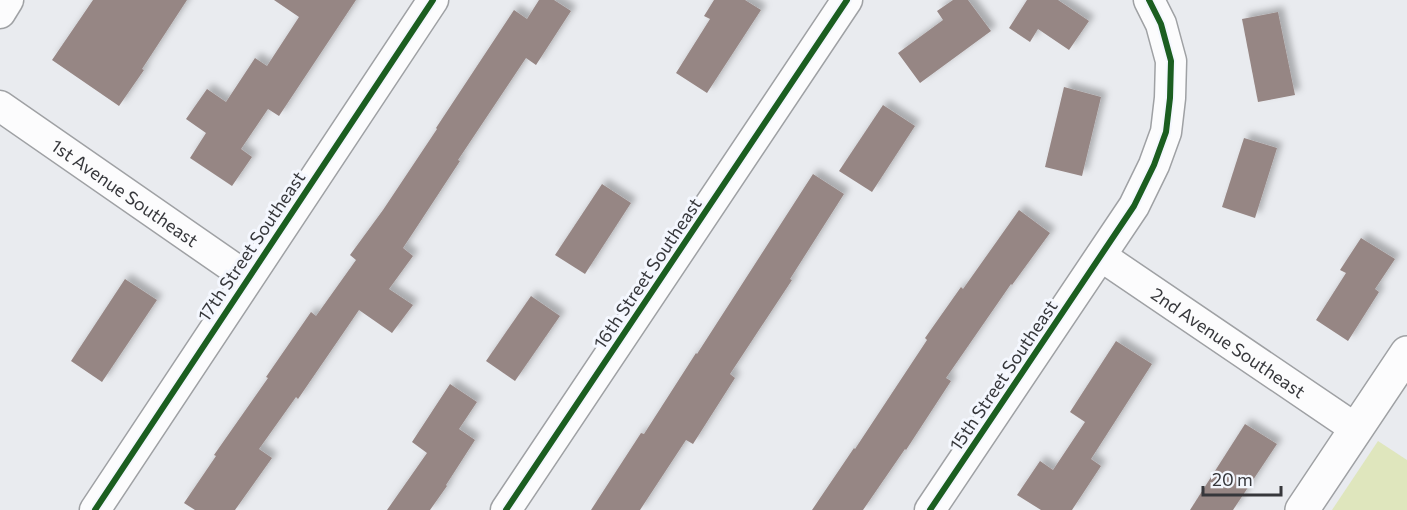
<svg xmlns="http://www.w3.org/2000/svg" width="1407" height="510" viewBox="0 0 1407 510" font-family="Commissioner,sans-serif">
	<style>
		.green { fill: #dfe6bd }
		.building { fill: #968684; filter: url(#shadow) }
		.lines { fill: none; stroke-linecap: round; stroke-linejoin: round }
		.minor-casing { stroke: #9fa1a4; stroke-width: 33 }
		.tertiary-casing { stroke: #9fa1a4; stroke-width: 36 }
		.minor { stroke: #fcfcfd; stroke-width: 30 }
		.tertiary { stroke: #fcfcfd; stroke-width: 33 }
		.cycleway-casing { stroke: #f4f7fe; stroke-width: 10 }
		.cycleway { stroke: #1b5e20; stroke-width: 6 }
		.labels { text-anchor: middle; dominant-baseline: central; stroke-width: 6; stroke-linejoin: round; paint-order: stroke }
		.street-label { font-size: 18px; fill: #36373b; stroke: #f4f7fe }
	</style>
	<defs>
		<filter id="shadow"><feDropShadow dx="5.5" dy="-5.5" stdDeviation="3" flood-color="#0004"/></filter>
	</defs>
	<rect width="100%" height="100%" fill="#e9ebef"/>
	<!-- green -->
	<polygon class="green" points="1378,441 1407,460 1407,510 1332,510"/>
	<!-- building -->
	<g class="building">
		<polygon points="93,0 187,0 142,69 144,70 119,106 52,60"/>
		<polygon points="274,0 356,0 279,116 268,109 241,149 252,157 232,186 190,158 206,133 186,119 207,89 226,102 255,58 267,66 299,17"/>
		<polygon points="539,0 554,0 571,11 536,65 526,58 458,160 460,161 403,248 413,256 389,289 413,305 392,333 359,310 298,399 296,397 259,449 272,458 235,510 195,510 184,503 216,456 214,455 268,378 266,377 311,312 316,316 356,260 350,255 383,210 437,129 436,128 514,10 527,19"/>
		<polygon points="714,0 745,0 761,10 707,93 676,73 710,19 704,16"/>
		<polygon points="953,0 968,0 991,31 920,83 898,53 943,20 937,11"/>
		<polygon points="1027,0 1058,0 1089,21 1069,50 1038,29 1030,42 1009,28"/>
		<polygon points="1278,12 1295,95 1258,102 1242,19"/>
		<polygon points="1064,87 1101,97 1082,176 1045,167"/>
		<polygon points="883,105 915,126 872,192 839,171"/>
		<polygon points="1244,138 1277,148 1255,218 1222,207"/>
		<polygon points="813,174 844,194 790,279 792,280 730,374 735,378 693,444 686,440 640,510 591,510 641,433 644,434 696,353 697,354"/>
		<polygon points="602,184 631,203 585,274 555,255"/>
		<polygon points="1019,210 1050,233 1012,285 1011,284 946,378 951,381 906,450 905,449 863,510 812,510 854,448 855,449 927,340 925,338 961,287 963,289"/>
		<polygon points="1361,238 1395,259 1375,289 1379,292 1348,341 1316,320 1346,273 1340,270"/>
		<polygon points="125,279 157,300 102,382 71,361"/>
		<polygon points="531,296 560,316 515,381 486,361"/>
		<polygon points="1116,341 1152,364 1091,459 1101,466 1072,510 1041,510 1017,495 1040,461 1053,470 1085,422 1070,412"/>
		<polygon points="450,384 477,402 459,429 475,440 446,485 447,486 430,510 387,510 427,453 412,442"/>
		<polygon points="1245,424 1277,444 1233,510 1190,510"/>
	</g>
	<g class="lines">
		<defs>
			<g id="minor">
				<polyline points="0,13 8,0"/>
				<path id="s1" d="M0 106 248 278"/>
				<path id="s2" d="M1101 256 1356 429"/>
				<polyline points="95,510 433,0"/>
				<polyline points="506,510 847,0"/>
				<polyline points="930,510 1134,206 1154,165 1166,132 1170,98 1171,61 1161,24 1149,0"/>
			</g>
			<polyline id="tertiary" points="1302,510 1407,353"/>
		</defs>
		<!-- minor casing -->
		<use href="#minor" class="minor-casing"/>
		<!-- tertiary casing -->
		<use href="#tertiary" class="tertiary-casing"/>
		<!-- minor -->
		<use href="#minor" class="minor"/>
		<!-- tertiary -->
		<use href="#tertiary" class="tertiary"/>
		<defs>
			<g id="cycleway">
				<polyline points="95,510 433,0"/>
				<polyline points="506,510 847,0"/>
				<polyline points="930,510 1134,206 1154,165 1166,132 1170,98 1171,61 1161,24 1149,0"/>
			</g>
		</defs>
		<!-- cycleway casing -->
		<use href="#cycleway" class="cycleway-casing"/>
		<!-- cycleway -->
		<use href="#cycleway" class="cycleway"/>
	</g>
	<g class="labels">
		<!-- street labels -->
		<g class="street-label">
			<text stroke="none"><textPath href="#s1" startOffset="152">1st Avenue Southeast</textPath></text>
			<text transform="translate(251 246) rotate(-56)">17th Street Southeast</text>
			<text transform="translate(647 273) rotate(-56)">16th Street Southeast</text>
			<text stroke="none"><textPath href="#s2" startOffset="154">2nd Avenue Southeast</textPath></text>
			<text transform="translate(1003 375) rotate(-56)">15th Street Southeast</text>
		</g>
	</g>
	<!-- scale -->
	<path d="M1203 486v9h78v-9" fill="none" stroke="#36373b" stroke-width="3"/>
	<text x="1212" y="486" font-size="18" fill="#36373b" stroke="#f4f7fe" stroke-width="4.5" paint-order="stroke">20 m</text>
</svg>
